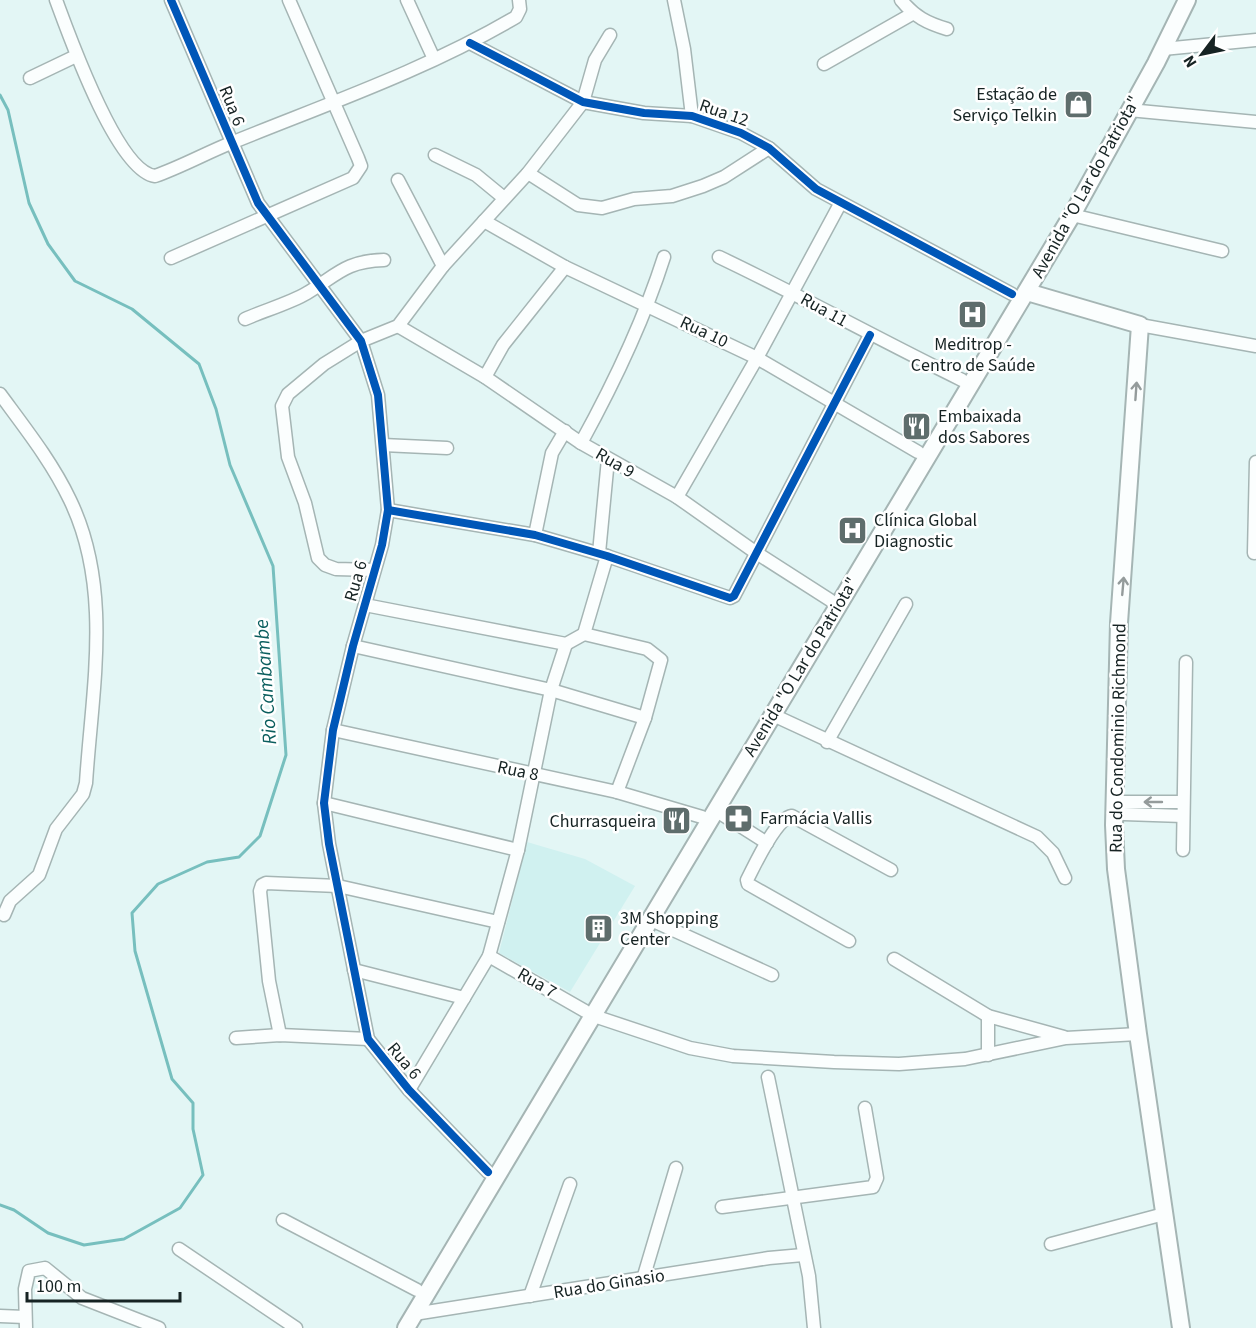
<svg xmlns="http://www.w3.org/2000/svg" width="1256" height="1328" viewBox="0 0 1256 1328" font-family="'Source Sans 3',sans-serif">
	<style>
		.built { fill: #d0f1f0 }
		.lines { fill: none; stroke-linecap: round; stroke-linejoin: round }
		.stream { stroke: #77bfbe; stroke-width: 3 }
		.street-casing { stroke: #a5b5b4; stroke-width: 15 }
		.secondary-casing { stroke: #a5b5b4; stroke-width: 20 }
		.street { stroke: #fbfefe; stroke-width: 12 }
		.secondary { stroke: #fbfefe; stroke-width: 16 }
		.cycleway-casing { stroke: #fff; stroke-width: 11 }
		.cycleway { stroke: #0057b8; stroke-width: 8 }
		.oneway { stroke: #949b9b }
		.labels { text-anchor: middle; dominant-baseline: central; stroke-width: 5; stroke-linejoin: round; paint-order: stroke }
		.poi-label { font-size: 18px; fill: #162323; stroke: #fff; text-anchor: start }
		.street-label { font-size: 18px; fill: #162323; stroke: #fff }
		.water-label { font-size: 20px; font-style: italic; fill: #0b5e5e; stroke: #fff }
	</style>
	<rect width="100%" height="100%" fill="#e3f6f5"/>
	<!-- built -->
	<polygon class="built" points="527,842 585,859 635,886 570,992 499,953"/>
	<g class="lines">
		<!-- stream -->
		<polyline class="stream" points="0,95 8,110 29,203 48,244 75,281 132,309 199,364 216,409 230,465 273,566 286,755 260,836 239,857 207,862 158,884 132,913 135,951 172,1079 193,1103 193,1129 203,1175 180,1208 124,1239 84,1245 48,1233 14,1210 0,1205"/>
		<defs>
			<g id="street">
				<path d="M56 0C69 35 117 171 155 176 181 167 206 153 231 143 327 104 426 70 516 17L520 9 519 0"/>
				<polyline points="171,0 258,203 361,341 378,395 388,510 382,545 353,646 333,730 324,803 329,844 368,1039 409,1090 488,1172"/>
				<polyline points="407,0 434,59"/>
				<polyline points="674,0 684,49 692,116"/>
				<path d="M901 0C915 17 927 23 947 29"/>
				<polyline points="470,43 583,102 644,113 692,116 741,133 769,148 816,189 1012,294"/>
				<polyline points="1163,49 1256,40"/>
				<polyline points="824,64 912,14"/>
				<polyline points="30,78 76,56"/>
				<polyline points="1129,110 1256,122"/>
				<polyline points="435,155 476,175 504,198"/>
				<polyline points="528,173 578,205 602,208 634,199 672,196 703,186 724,177 769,148"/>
				<polyline points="398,180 443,266"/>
				<polyline points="1072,215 1222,251"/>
				<polyline points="484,221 565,267 757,358 918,452"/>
				<path d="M719 257C801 296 880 340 962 380"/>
				<polyline points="171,258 353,178 361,166 358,158 289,0"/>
				<path d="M245 319C265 310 288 304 307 293 337 275 345 261 384 260"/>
				<polyline points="1140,325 1256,346"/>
				<polyline points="398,326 485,377 581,443 677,497 755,552 830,600"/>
				<polyline points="485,377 503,345 565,267"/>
				<path d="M0 394C25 428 52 462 70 500 113 589 92 689 86 783L83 794 56 829 39 875 10 901 4 915"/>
				<path d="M581 443C614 383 643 323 664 257"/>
				<polyline points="383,445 447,448"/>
				<polyline points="677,497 757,358 840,204"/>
				<polyline points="388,510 535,535 607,556 730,598 734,596 870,335"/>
				<polyline points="535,535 552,453 565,431"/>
				<polyline points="599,553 608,459"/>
				<polyline points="1254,553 1256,462"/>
				<polyline points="374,570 336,569 325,565 318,558 305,503 288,457 282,406 288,394 324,364 361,341 398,326 443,266 528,173 583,102 595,60 610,35"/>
				<polyline points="365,605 566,644 584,634 607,556"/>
				<polyline points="584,634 647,649 661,660 645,718 617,792"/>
				<polyline points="353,646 551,690 645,718"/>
				<polyline points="773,715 1037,837 1053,853 1065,878"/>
				<polyline points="333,730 617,792 702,817"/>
				<polyline points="827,742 906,604"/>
				<polyline points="1122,802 1183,802"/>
				<polyline points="324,803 518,850"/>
				<polyline points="715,810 767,843"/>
				<polyline points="1124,814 1183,816"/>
				<polyline points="1183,850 1186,662"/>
				<polyline points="649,919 772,975"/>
				<path d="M849 941 748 884 747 880C755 865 775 819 792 816L891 870"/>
				<polyline points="489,956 585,1011"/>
				<polyline points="894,959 988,1016 1064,1037"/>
				<polyline points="354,970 464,998"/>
				<polyline points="591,1015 690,1048 733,1056 834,1062 899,1064 965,1059 1066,1038 1138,1034"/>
				<polyline points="988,1016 988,1055"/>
				<polyline points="280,1035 269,981 260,891 262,885 266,883 338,886 498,922"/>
				<polyline points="236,1038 280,1035 368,1039"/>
				<polyline points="768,1077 809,1276 814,1328"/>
				<polyline points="409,1090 489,956 518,850 551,690 566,644"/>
				<polyline points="722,1207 873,1187 877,1178 865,1108"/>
				<polyline points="283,1220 417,1290"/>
				<polyline points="1051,1244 1164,1214"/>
				<polyline points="179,1249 296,1328"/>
				<polyline points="643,1279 676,1168"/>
				<polyline points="530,1296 570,1184"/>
				<polyline points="414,1314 769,1258 803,1255"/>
				<polyline points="0,1316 25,1317"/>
				<polyline points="26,1328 25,1289 29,1271 45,1268 82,1298 159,1328"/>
			</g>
			<g id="secondary">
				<polyline points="1027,292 1140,325 1119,623 1114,825 1116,869 1138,1034 1181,1328"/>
				<polyline points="406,1328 1072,215 1156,63 1187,0"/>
			</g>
		</defs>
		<!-- street casing -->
		<use href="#street" class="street-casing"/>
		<!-- secondary casing -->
		<use href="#secondary" class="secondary-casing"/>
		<!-- street -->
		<use href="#street" class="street"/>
		<!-- secondary -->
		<use href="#secondary" class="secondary"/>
		<defs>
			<g id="cycleway">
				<polyline points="171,0 258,203 361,341 378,395 388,510 382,545 353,646 333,730 324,803 329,844 368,1039 409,1090 488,1172"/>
				<polyline points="470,43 583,102 644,113 692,116 741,133 769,148 816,189 1012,294"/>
				<polyline points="388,510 535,535 607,556 730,598 734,596 870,335"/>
			</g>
		</defs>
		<!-- cycleway casing -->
		<use href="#cycleway" class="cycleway-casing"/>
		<!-- cycleway -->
		<use href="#cycleway" class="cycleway"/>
	</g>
	<!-- one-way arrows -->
	<defs><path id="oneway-shaft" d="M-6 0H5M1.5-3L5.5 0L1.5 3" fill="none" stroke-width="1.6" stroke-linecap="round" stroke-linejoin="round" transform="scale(1.5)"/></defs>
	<g class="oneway">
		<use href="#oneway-shaft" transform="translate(1136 391) rotate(-86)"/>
		<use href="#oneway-shaft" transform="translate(1123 586) rotate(-85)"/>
		<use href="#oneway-shaft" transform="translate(1153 802) rotate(-180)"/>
	</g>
	<!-- icons -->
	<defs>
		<symbol id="shop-square" viewBox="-11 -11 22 22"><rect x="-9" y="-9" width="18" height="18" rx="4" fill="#5e6d6c" stroke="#fff"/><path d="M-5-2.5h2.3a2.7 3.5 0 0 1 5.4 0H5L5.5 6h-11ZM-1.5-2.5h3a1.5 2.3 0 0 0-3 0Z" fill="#fff"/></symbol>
		<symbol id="hospital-square" viewBox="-11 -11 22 22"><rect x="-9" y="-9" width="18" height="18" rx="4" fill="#5e6d6c" stroke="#fff"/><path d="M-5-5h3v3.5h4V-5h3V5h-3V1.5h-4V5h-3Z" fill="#fff"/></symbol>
		<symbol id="restaurant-square" viewBox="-11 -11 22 22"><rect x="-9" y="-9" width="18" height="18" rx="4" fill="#5e6d6c" stroke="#fff"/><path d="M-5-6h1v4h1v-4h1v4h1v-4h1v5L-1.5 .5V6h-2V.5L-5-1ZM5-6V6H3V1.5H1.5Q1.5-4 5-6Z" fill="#fff"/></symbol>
		<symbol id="pharmacy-square" viewBox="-11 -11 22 22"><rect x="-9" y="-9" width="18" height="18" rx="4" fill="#5e6d6c" stroke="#fff"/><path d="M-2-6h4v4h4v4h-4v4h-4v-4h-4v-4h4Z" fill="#fff"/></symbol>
		<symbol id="building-square" viewBox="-11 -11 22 22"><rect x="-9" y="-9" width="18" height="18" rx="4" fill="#5e6d6c" stroke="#fff"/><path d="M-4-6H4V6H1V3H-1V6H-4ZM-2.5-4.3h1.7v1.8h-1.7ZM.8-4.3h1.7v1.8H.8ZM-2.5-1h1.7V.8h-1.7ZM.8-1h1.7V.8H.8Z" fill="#fff"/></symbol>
	</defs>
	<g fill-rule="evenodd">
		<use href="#shop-square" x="1062" y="88" width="33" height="33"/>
		<use href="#hospital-square" x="956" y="298" width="33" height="33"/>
		<use href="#restaurant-square" x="900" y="410" width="33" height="33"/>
		<use href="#hospital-square" x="836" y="514" width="33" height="33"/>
		<use href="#pharmacy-square" x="722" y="802" width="33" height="33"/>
		<use href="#restaurant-square" x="660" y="804" width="33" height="33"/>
		<use href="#building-square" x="582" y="912" width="33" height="33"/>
	</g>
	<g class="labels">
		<!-- poi labels -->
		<g class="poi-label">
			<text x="1057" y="94" text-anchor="end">Estação de<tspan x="1057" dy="21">Serviço Telkin</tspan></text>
			<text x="973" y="344" text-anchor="middle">Meditrop -<tspan x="973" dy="21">Centro de Saúde</tspan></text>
			<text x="938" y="416">Embaixada<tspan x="938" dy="21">dos Sabores</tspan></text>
			<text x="874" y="520">Clínica Global<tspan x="874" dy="21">Diagnostic</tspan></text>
			<text x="760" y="818">Farmácia Vallis</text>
			<text x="656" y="821" text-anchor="end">Churrasqueira</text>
			<text x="620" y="918">3M Shopping<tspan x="620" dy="21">Center</tspan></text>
		</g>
		<!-- street labels -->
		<g class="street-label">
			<text transform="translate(232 106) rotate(68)">Rua 6</text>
			<text transform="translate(724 113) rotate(19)">Rua 12</text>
			<text transform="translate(1086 187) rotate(-61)">Avenida "O Lar do Patriota"</text>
			<text transform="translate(824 310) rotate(29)">Rua 11</text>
			<text transform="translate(704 332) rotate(25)">Rua 10</text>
			<text transform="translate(615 463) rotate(30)">Rua 9</text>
			<text transform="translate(356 581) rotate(-74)">Rua 6</text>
			<text transform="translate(801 667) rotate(-59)">Avenida "O Lar do Patriota"</text>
			<text transform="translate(1118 738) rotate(-89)">Rua do Condominio Richmond</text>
			<text transform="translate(518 771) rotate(12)">Rua 8</text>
			<text transform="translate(537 983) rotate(30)">Rua 7</text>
			<text transform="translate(404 1061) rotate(50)">Rua 6</text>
			<text transform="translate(609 1284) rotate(-9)">Rua do Ginasio</text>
		</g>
		<!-- water labels -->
		<g class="water-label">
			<text transform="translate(266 682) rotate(-94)">Rio Cambambe</text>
		</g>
	</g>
	<!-- north arrow -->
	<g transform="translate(1202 54) rotate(238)" stroke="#ffffff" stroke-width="4.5" paint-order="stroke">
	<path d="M0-4.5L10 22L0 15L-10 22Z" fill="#162323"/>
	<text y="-9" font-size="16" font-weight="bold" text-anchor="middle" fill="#162323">N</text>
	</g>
	<!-- scale -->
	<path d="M27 1292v9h153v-9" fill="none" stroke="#162323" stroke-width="3"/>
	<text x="36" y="1292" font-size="18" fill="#162323" stroke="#ffffff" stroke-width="4.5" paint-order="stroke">100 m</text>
</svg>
